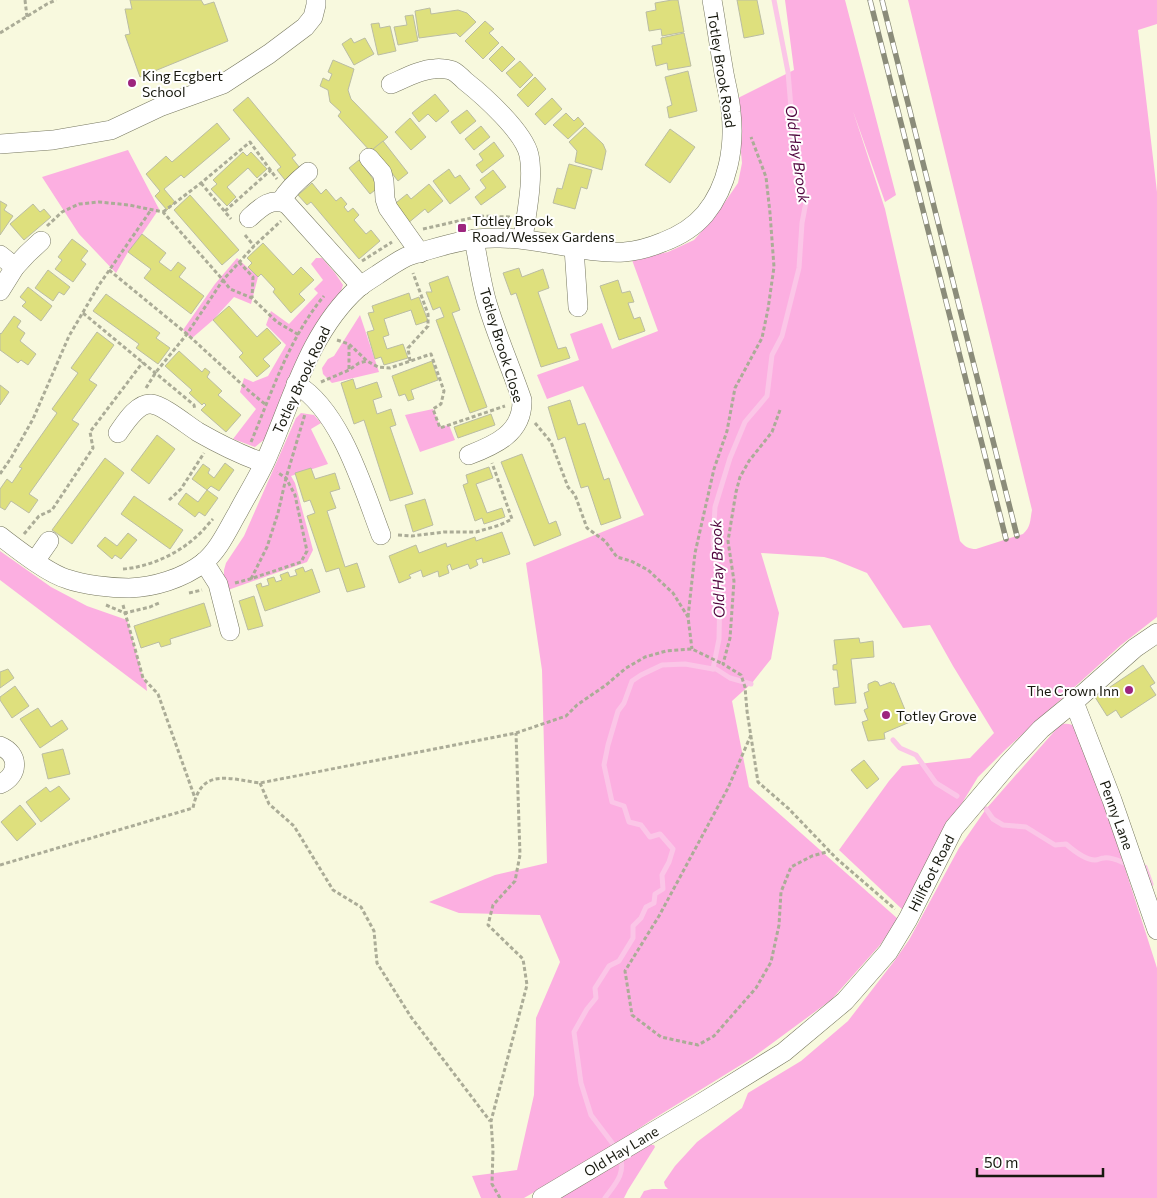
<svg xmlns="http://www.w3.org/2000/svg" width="1157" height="1198" viewBox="0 0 1157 1198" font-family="Commissioner,sans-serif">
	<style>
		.green { fill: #fcafe1 }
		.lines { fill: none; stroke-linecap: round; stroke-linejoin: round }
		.stream { stroke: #fbc6e7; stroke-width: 5 }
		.building { fill: #dee07d; stroke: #bbbda3 }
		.minor-casing { stroke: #777860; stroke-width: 20 }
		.path { stroke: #abac97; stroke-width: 3; stroke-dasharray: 4 2.5; stroke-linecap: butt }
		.minor { stroke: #fff; stroke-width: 19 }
		.rail-casing { stroke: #8b8c7a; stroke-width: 5.5 }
		.rail { stroke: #fff; stroke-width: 4; stroke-dasharray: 11; stroke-linecap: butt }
		.poi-dot { fill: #9d257e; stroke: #fff; stroke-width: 2 }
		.labels { text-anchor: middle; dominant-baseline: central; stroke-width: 4; stroke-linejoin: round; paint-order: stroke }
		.street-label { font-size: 14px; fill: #17180e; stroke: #fff }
		.poi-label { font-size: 14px; fill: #17180e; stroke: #fff; text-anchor: start }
		.water-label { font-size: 15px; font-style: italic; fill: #51063f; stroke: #fff }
	</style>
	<rect width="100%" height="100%" fill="#f8f9de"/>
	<!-- green -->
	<g class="green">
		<path d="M785 0H845L896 195 885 202 853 111 885 209 960 541C965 547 969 549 976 549L1023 534C1031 527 1030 520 1032 510L908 0H1157V24L1138 30 1157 192V617L1121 645 1005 750 978 777 945 831 905 912 839 850 889 781 902 766 970 758 994 733 953 666 930 625 903 628 867 573 835 560 824 557 761 553 779 613 771 659 752 683 732 701 749 787 898 919 880 945 831 1000 752 1058 650 1121 607 1150 524 1198H481L472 1176 517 1170 534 1095 536 1018 560 962 540 915 459 913 429 902 495 875 547 863 542 670 526 563 644 515 583 386 547 399 537 375 579 360 570 334 602 323 612 349 658 331 632 260 668 252 694 240 716 215 738 183 742 163 736 99 794 70Z"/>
		<polygon points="128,150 159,209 142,234 128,252 116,273 79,234 42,177"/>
		<polygon points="237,258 258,277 251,304 234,297 213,320 191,339 183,330 215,284"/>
		<polygon points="316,258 322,258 335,273 343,285 341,291 323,313 301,352 285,387 266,438 255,447 233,439 256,409 240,392 244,378 253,382 268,376 286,345 266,325 271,311 289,324 318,293 314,289 323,280 311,264"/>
		<polygon points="360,315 379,372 332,383 323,374 322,368 328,359 334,356"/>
		<polygon points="433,409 440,427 449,425 455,440 420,452 405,415"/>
		<polygon points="301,413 314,415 321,423 311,429 328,464 291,476 295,483 313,550 307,562 228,590 224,578 224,570 226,563 244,536 296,418"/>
		<polygon points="0,551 51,587 87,606 127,620 143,678 146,682 147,691 0,580"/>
		<path d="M1063 724C1073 723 1076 727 1082 734L1157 968V1198H640L644 1191 652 1189H668L665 1186 664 1182 675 1166 697 1142 742 1108 748 1093 801 1061 848 1021 895 960 909 940 959 848 986 809 1059 726Z"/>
		<polygon points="646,1144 654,1145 655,1147 628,1190 624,1198 553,1198"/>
	</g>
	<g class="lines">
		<!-- stream -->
		<g class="stream">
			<polyline points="713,669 716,669 730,678 751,684"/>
			<polyline points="893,740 900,748 916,755 936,783 957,796"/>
			<path d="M986 809 993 819 1003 825 1026 827 1055 845 1066 844C1074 851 1086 860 1095 860 1099 860 1100 858 1104 858 1111 857 1117 860 1124 863"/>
			<polyline points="1145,867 1151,884"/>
			<polyline points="616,1148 591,1115 581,1083 574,1032 587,1009 596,998 595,988 609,966 619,961 633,938 633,926 641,918 646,907 654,903 655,894 663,889 662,875 669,862 673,849 660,834 650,837 641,825 629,822 624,806 612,802 604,765 608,745 618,711 624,703 632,681 641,675 662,665 685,664 713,669 719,639 720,589 713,542 715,507 730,458 745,422 767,396 772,355 782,336 799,268 802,223 806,202 801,169 794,144 788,72 774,0"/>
			<path d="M605 1198C615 1184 626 1174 620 1156"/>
		</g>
	</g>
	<!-- building -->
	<g class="building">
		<polygon points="130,0 201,0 204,5 214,2 228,41 140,77 125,35 130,34 125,9 132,9"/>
		<polygon points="672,0 678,0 684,32 662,36 661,29 649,31 646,12 656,10 655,3"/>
		<polygon points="737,0 757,0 764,34 744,38"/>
		<polygon points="430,8 431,14 458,10 467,13 476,22 460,37 456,33 419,38 415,11"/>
		<polygon points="413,15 418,41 398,45 394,27 407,25 405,16"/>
		<polygon points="485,21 494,29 489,33 499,43 483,59 465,41"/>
		<polygon points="379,23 380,28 390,26 396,51 378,55 371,24"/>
		<polygon points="684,33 691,66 668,70 667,63 656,66 652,46 662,44 661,38"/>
		<polygon points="351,38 354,43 365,38 374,54 354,65 342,44"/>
		<polygon points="502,46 515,59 502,72 489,59"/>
		<polygon points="333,60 354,69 348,90 351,99 388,137 371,152 338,116 341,112 330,102 328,90 320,86 323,78 329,81 332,74 328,72"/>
		<polygon points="520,61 533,75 520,88 506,73"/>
		<polygon points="688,71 697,111 669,118 667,107 672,105 665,77"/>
		<polygon points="535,77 546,89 528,107 517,95"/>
		<polygon points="435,94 449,111 436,122 428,114 419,122 412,113"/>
		<polygon points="248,97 296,155 292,158 300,168 285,180 277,170 281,167 233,110"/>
		<polygon points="552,98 562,109 545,125 535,114"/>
		<polygon points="467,110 476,121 460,134 451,122"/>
		<polygon points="566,113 574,121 578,117 584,124 568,139 553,125"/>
		<polygon points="410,118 426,137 411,150 395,132"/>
		<polygon points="217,123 230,139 184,178 181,175 164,189 175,202 167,210 155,196 160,191 146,174 166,156 172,162"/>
		<polygon points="481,126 490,137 474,150 465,139"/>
		<polygon points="585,127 603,144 606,151 602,170 575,162 577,151 569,142"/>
		<polygon points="670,129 695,147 670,183 645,165"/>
		<polygon points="383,141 408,173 398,181 373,149"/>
		<polygon points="494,142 504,156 482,173 476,165 483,160 479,154"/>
		<polygon points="243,152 247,156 251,152 267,169 257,178 248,168 227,187 236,197 227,206 211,189 217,184 213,180"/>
		<polygon points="359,160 379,187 370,194 349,168"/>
		<polygon points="569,164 592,170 587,189 581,187 575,209 553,203 557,188 562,189"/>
		<polygon points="449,169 455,178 460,175 470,189 450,204 433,181"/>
		<polygon points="493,170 506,187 481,205 475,197 486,188 480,180"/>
		<polygon points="312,183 321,194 326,189 336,201 341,197 347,204 344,207 348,212 353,208 359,215 354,220 366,234 371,230 380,241 359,259 311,202 307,205 298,195"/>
		<polygon points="429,184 443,201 428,213 425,209 407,224 392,206 407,194 411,199"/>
		<polygon points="190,195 239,250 222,265 174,210"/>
		<polygon points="0,201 7,205 4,210 13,216 0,235"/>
		<polygon points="33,204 40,212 44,209 51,217 24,240 10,224"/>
		<polygon points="142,234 166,253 159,262 171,271 178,262 186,268 179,277 204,296 191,314 144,278 151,269 128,252"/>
		<polygon points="72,239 88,251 81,260 86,264 73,282 55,269 62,260 58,257"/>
		<polygon points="263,243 293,275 301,267 314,280 299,294 305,300 291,313 273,292 275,289 261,274 258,277 248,267 252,263 247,258"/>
		<polygon points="519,268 522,277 543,269 549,288 538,292 558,349 566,347 570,358 541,367 516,293 511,295 503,273"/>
		<polygon points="48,270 70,287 64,295 59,292 53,301 35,288"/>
		<polygon points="448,276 460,310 452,313 487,407 470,413 436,320 444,317 440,307 433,310 426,292 432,292 429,283"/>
		<polygon points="618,280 622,293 630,291 634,302 628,303 634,319 640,317 645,331 619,340 600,286"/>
		<polygon points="28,287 52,306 41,321 22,306 26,302 20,297"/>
		<polygon points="409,293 411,300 419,297 428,321 416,325 411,310 384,319 389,335 383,337 387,349 403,344 408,358 384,365 381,357 375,359 367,332 374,330 368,313 374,312 372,306"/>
		<polygon points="106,294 160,333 156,338 170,348 158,364 136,348 139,344 93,311"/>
		<polygon points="229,306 257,337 267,328 281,343 263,359 270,366 257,377 239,357 243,353 213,320"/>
		<polygon points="14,316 21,321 17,327 25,333 20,341 36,354 28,365 21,360 18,363 0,350 0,333 1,334"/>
		<polygon points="97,332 114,345 89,380 97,385 72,420 79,424 29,494 38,500 29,513 11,501 5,510 0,507 0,489 7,479 12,483 22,468 19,467 57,413 52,409 78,373 71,368"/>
		<polygon points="179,351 202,372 205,368 210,372 207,377 222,391 218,395 241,415 226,432 201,410 206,405 204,403 202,405 189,393 192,390 165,366"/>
		<polygon points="432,361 438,380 411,390 414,399 408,401 405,394 399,396 392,376"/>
		<polygon points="353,379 356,389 377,382 382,397 373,400 377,414 391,409 396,425 390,427 413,494 390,501 364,420 354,424 341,383"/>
		<polygon points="0,385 9,392 0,405"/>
		<polygon points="570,400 578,425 585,423 604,480 609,478 621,518 601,525 588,486 581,488 565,437 558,440 548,407"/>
		<polygon points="491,414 495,425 458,438 454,427"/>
		<polygon points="157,435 175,449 149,484 131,470"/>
		<polygon points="522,454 549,524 556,521 561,535 534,546 501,462"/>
		<polygon points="105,458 124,473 72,544 52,530"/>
		<polygon points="225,463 234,470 219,491 211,486 207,490 192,479 203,464 210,469 208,473 214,478"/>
		<polygon points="489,467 493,478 476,484 487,513 502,508 505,517 484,524 482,518 475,521 463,485 468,483 466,475"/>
		<polygon points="311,468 315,479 335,473 340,489 330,492 336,508 327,511 345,567 357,563 365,587 347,592 339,568 326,572 307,516 315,513 310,500 304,502 295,473"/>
		<polygon points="207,490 218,498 205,516 199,512 195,517 178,504 186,493 198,502"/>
		<polygon points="134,496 183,530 170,549 121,514"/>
		<polygon points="425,499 433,525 413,532 405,505"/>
		<polygon points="502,532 510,554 483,563 482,558 476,560 478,565 470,569 468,564 452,570 450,564 447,566 449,573 439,577 438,571 423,577 421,570 409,575 411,578 399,583 389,556 416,545 419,553 446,543 447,547 475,537 476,541"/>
		<polygon points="128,533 137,540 121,559 115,555 112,559 97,546 105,537 117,546"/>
		<polygon points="303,567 305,572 312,569 320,592 265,611 256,585 261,583 262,587 269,585 267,579 274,577 276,582 282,580 280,575 288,572 290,577 297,575 295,570"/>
		<polygon points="254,596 263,626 248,630 239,601"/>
		<polygon points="204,603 211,626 170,639 171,644 161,647 159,642 141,648 134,626"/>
		<polygon points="859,638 860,643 873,641 874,657 851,659 856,703 835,705 833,688 839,687 837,670 833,670 833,665 837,664 834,640"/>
		<polygon points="1143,665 1155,683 1150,686 1156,695 1121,718 1116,710 1107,716 1095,697"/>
		<polygon points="8,669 14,678 0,688 0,672"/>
		<polygon points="875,681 878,682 880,686 891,682 892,684 894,683 910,722 884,733 885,739 868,741 862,722 868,720 864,710 868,708 864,693 869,691 868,688 868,684"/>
		<polygon points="15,686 29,706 12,718 0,700 0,697"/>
		<polygon points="38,708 51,727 62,720 68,729 40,748 20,719"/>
		<polygon points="63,749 70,774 48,779 42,754"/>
		<polygon points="864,760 879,779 867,789 851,770"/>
		<polygon points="59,786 70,799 41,822 26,802 46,787 50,792"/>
		<polygon points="20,805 36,824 17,841 1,822"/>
	</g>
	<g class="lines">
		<defs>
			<g id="minor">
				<path d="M391 84C403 79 422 69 434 69 439 68 449 69 453 71 457 73 462 78 465 81 484 96 524 132 529 155 534 179 526 215 523 239"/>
				<polyline points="0,144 53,140 111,130 162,106 223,84 269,54 305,27 313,17 316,5 316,0"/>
				<polyline points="369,158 382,173 384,181 385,199 388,208 420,253"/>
				<path d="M281 201C288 189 297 181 308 172"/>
				<path d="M249 218C261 207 271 197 287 204L361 286"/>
				<polyline points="574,248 578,307"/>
				<polyline points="0,255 15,267"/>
				<polyline points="0,291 15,267 27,254 41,241"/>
				<path d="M296 384C341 411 363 488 381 535"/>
				<path d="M118 433C125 423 137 403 151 404 163 405 187 425 198 432 219 444 241 455 264 463"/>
				<path d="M469 455C495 445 523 433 522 400 511 368 497 336 487 303 481 282 478 260 474 239"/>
				<path d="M0 536C17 549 47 573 67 579 84 585 111 588 129 588 154 587 182 579 203 563 219 550 228 529 238 512 247 495 257 479 265 462 292 402 308 333 358 288 364 283 371 279 377 275 386 269 396 262 406 257 413 254 421 252 428 250 452 243 475 237 500 238 542 238 583 254 624 252 638 251 651 247 663 242 679 236 694 227 705 214 728 186 735 147 731 112 730 97 725 82 723 67 719 45 716 22 712 0"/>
				<polyline points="35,561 49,541"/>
				<polyline points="204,562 218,584 230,631"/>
				<polyline points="1074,702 1112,800 1157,930"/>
				<path d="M0 746C20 754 19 776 0 784"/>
				<polyline points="542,1198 700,1104 784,1052 845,1001 888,952 908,919 954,828 1009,763 1041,729 1074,702 1135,648 1157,633"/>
			</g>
		</defs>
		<!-- minor casing -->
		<use href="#minor" class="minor-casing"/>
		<!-- path -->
		<g class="path">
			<polyline points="25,0 27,17"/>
			<polyline points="0,33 47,4 56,0"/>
			<polyline points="201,183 231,219"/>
			<polyline points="225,211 271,170"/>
			<polyline points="163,212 201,183 250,142 277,179"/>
			<polyline points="47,226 62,212 79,204 99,202 129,205 163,212 223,280 230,289 252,298 277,322 299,335"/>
			<polyline points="423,229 480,216 510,217"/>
			<polyline points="245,235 254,246"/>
			<polyline points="362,261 392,242"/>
			<polyline points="239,262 253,277 252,298"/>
			<polyline points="109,270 187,334 248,390 266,405"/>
			<polyline points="83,313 194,405 195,410"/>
			<polyline points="337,340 349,344 367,361 378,367 390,368 431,354 444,391 441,404 433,409 440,428 505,406"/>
			<polyline points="410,361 408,348 428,326 428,314 413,273"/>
			<polyline points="349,369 349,344"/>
			<polyline points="321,382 349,370 359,363 367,361"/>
			<polyline points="146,388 156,372 187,334 223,280 254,246 281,221"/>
			<polyline points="780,410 772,432 749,461 740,477 736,492 728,541 734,581 730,638 723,664 741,675 745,687 747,711 758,782 789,809 837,859 895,909"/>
			<polyline points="535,423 551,442 568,487 575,495 587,528 605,541 617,557 631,561 648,570 673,593 688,617 692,649"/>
			<path d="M251 442C272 392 289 338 324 296"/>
			<polyline points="0,474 11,458 33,419 69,336 99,285 151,210"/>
			<polyline points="169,500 181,489 204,453"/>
			<polyline points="24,534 39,516 52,510 93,448 90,432 143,362"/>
			<polyline points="398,535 412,536 444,532 476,532 500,525 512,519 492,463"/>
			<path d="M123 569C149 567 178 554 197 536 203 531 208 524 213 519"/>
			<polyline points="251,579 267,547 278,513 286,478 305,414"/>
			<polyline points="235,583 250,579 301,562 307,551 295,495 286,478 277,472"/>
			<polyline points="189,593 202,590"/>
			<polyline points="106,605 125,613 150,607 159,603"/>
			<polyline points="123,605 143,678 158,694 195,798"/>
			<polyline points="688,617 695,553 714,469 727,431 735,388 762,338 768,309 774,267 770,213 766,177 751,137"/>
			<polyline points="751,735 728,788 659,916 625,971 632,1015 661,1037 698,1045 714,1036 756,988 771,962 779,925 781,892 791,867 812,856 830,851"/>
			<polyline points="260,783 269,804 294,826 333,890 361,907 374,931 377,963 411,1017 490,1121"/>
			<path d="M0 865 193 808C201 767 229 779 260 783L516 733 566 716 577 705 606 685 626 668 645 657 666 651 692 649 723 664"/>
			<polyline points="500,1198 492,1184 493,1150 491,1121 527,985 523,959 488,925 493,905 515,881 520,855 516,733"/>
		</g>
		<!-- minor -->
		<use href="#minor" class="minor"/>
		<defs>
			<g id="rail">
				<polyline points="870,0 1006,539"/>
				<polyline points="882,0 1017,536"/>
			</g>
		</defs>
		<!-- rail casing -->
		<use href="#rail" class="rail-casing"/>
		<!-- rail -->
		<use href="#rail" class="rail"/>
	</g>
	<!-- markers -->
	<g class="poi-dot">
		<circle cx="132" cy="83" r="5"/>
		<rect x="457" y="223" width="10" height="10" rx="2.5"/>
		<circle cx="1129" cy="690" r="5"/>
		<circle cx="886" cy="715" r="5"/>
	</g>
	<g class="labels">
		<!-- street labels -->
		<g class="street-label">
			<text transform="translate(722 70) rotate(81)">Totley Brook Road</text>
			<text transform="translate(502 345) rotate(73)">Totley Brook Close</text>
			<text transform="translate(301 380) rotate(-65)">Totley Brook Road</text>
			<text transform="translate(1117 815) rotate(70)">Penny Lane</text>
			<text transform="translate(931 873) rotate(-63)">Hillfoot Road</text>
			<text transform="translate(621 1151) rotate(-31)">Old Hay Lane</text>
		</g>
		<!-- poi labels -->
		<g class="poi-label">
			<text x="142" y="75">King Ecgbert<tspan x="142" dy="16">School</tspan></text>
			<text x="472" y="220">Totley Brook<tspan x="472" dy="16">Road/Wessex Gardens</tspan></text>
			<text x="1119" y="690" text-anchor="end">The Crown Inn</text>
			<text x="896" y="715">Totley Grove</text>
		</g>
		<!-- water labels -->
		<g class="water-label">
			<text transform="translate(798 154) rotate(82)">Old Hay Brook</text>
			<text transform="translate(717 569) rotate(-92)">Old Hay Brook</text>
		</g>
	</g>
	<!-- scale -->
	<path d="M977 1168v8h126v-8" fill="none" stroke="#17180e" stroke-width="2.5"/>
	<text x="984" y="1168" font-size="15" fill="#17180e" stroke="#ffffff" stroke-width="4" paint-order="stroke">50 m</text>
</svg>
